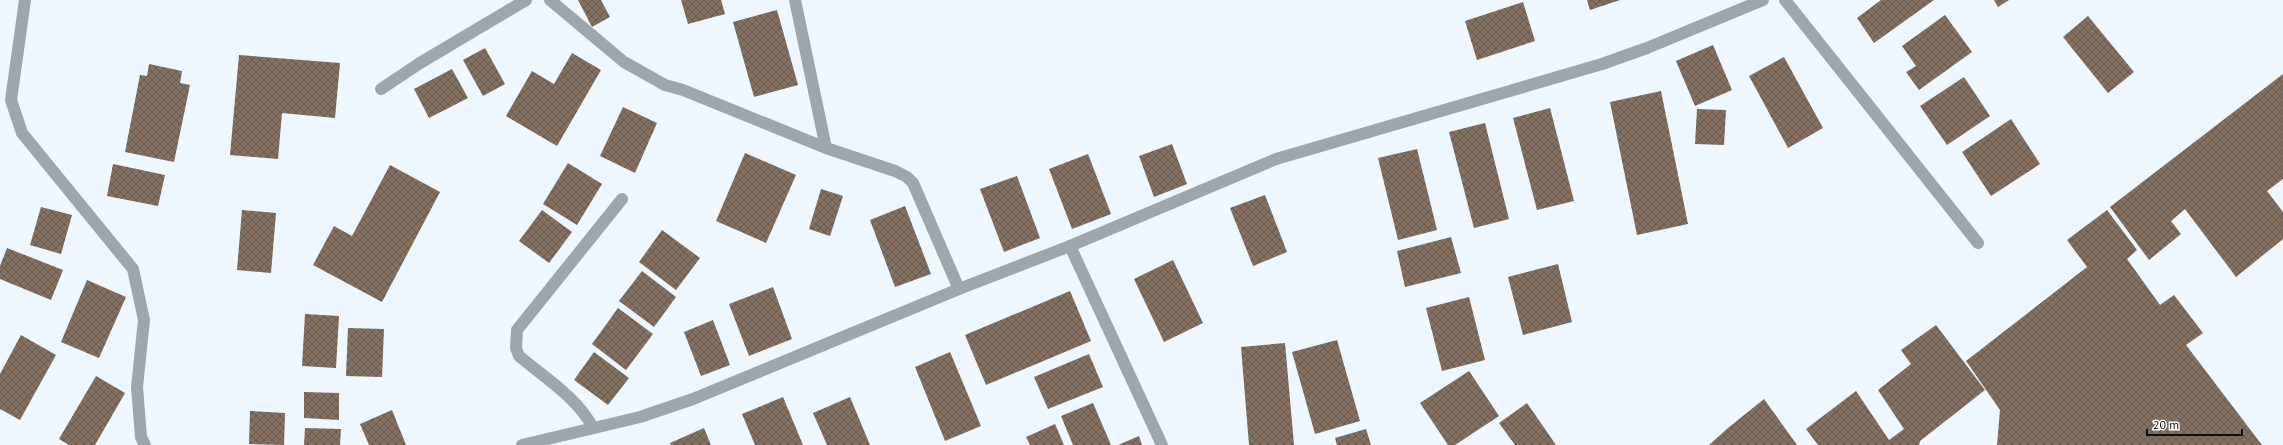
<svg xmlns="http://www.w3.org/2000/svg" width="2283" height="445" viewBox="0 0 2283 445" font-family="'PT Sans',sans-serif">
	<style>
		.building { fill: url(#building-cross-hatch) }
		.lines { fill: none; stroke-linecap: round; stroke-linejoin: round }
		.minor { stroke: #9da6ad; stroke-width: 12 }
	</style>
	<defs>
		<pattern id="building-cross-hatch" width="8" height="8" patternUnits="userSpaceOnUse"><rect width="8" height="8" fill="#837060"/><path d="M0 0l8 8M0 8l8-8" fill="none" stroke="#695a4e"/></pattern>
	</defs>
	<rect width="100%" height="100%" fill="#eef6fe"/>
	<!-- building -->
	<g class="building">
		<polygon points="578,0 601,0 610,17 592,27"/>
		<polygon points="681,0 721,0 725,14 688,24"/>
		<polygon points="1587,0 1620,0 1590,10"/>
		<polygon points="1881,0 1934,0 1874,43 1857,18"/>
		<polygon points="1994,0 2009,0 1998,7"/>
		<polygon points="1523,2 1535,41 1477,60 1465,21"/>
		<polygon points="777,10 798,85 754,97 733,22"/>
		<polygon points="1945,15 1972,52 1919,90 1906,72 1916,66 1902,46"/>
		<polygon points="2088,16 2134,72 2108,93 2063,37"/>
		<polygon points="1713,45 1732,90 1695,106 1676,61"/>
		<polygon points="485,48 505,84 483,96 463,60"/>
		<polygon points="572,53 601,70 557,146 506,116 532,71 554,84"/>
		<polygon points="239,55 340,63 335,118 282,113 278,159 230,155"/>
		<polygon points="1784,57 1823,128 1788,148 1749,76"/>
		<polygon points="149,64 182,71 180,83 190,85 174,162 125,152 140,75 147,76"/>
		<polygon points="452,69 468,98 429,118 414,89"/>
		<polygon points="2283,74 2283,179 2267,191 2283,212 2283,239 2236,277 2185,209 2171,221 2181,234 2149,260 2110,207"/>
		<polygon points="1964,77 1990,116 1947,145 1920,106"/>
		<polygon points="1661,91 1688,224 1637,235 1610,102"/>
		<polygon points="623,107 657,123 635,173 600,156"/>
		<polygon points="1550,108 1574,201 1537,210 1513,118"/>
		<polygon points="1697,109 1726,110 1724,145 1695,144"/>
		<polygon points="2011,119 2040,164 1991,196 1962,152"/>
		<polygon points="1485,123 1509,219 1474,228 1449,132"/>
		<polygon points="1172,144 1187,184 1154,197 1139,156"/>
		<polygon points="1417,149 1437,230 1398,240 1378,158"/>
		<polygon points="745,153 796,175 766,243 716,221"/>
		<polygon points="1088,154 1111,214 1072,229 1049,169"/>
		<polygon points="568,163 602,184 577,225 543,204"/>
		<polygon points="113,164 165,175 158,206 107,196"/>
		<polygon points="390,165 440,192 382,302 313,265 334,226 352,236"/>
		<polygon points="1017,176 1040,238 1004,252 980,189"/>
		<polygon points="821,189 843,196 830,236 809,229"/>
		<polygon points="1265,195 1287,252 1253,266 1230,208"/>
		<polygon points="905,206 931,274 895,287 870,220"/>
		<polygon points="41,207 72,215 61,254 30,245"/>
		<polygon points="242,210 276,213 271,273 237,270"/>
		<polygon points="542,210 572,232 549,263 519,241"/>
		<polygon points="2107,210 2137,250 2127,259 2160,305 2174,295 2203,333 2186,345 2262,445 1997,445 2000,410 1966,361 2087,267 2067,240"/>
		<polygon points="662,230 700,258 676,290 639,262"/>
		<polygon points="1451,237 1461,273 1405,287 1397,251"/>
		<polygon points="7,248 63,270 51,300 0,279 0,266"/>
		<polygon points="1173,260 1203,323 1164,342 1134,279"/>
		<polygon points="1558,264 1572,322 1523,335 1508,277"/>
		<polygon points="642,271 676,297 654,327 619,301"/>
		<polygon points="87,280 126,297 99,358 61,342"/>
		<polygon points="773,287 792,339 749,356 729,304"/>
		<polygon points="1070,291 1091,341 986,385 965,335"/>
		<polygon points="1469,297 1485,360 1442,371 1426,308"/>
		<polygon points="618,308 653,334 626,370 592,344"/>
		<polygon points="305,314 339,316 336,368 302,366"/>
		<polygon points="713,320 730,365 701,376 684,332"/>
		<polygon points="1936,325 1985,390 1920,441 1919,445 1818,445 1806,429 1856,391 1889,440 1904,429 1878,390 1911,364 1901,350"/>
		<polygon points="348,328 384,329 382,377 346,376"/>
		<polygon points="21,335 56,355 20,420 0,409 0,374"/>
		<polygon points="1337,340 1360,421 1315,434 1292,352"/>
		<polygon points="1285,343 1294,445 1249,445 1241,347"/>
		<polygon points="594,352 629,378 608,405 574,380"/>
		<polygon points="950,352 981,426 945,441 915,367"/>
		<polygon points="1089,354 1103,387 1048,409 1034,377"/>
		<polygon points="1469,371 1499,416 1455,445 1448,445 1420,403"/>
		<polygon points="96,376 125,393 95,445 69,445 59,439"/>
		<polygon points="304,392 339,393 339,420 304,418"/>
		<polygon points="783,397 803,445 755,445 742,414"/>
		<polygon points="850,397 870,445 827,445 813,413"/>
		<polygon points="1764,399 1797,445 1709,445 1728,428"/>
		<polygon points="1093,403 1111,445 1073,445 1061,416"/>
		<polygon points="1527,403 1556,445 1515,445 1499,423"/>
		<polygon points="392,410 406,445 369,445 360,424"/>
		<polygon points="250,411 285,413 284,445 249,444"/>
		<polygon points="1055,424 1064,445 1030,445 1026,437"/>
		<polygon points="305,428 341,429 340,445 304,445"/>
		<polygon points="704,428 711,445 671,445 670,443"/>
		<polygon points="1366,429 1371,445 1337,445 1335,438"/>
		<polygon points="1139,436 1142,445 1118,445"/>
	</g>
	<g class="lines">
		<!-- minor -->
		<g class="minor">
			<polyline points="25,0 11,100 22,133 133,269 144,320 137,387 141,437 145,445"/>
			<polyline points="550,0 624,62 665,85 683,90 826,148 895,171 907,177 913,183 959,289"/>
			<polyline points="795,0 826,148"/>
			<polyline points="1785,0 1978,243"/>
			<polyline points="381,89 420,63 526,0"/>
			<polyline points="1070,246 1162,445"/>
			<path d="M593 428C578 398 544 377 519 356L516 348 517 330 622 199"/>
			<polyline points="522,445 640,417 693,399 959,289 1070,246 1276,159 1602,64 1647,48 1763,0"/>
		</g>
	</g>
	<!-- scale -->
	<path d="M2147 429v6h95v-6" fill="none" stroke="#070d13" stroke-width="2"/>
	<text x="2153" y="429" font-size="12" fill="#070d13" stroke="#ffffff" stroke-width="3" paint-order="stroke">20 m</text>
</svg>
